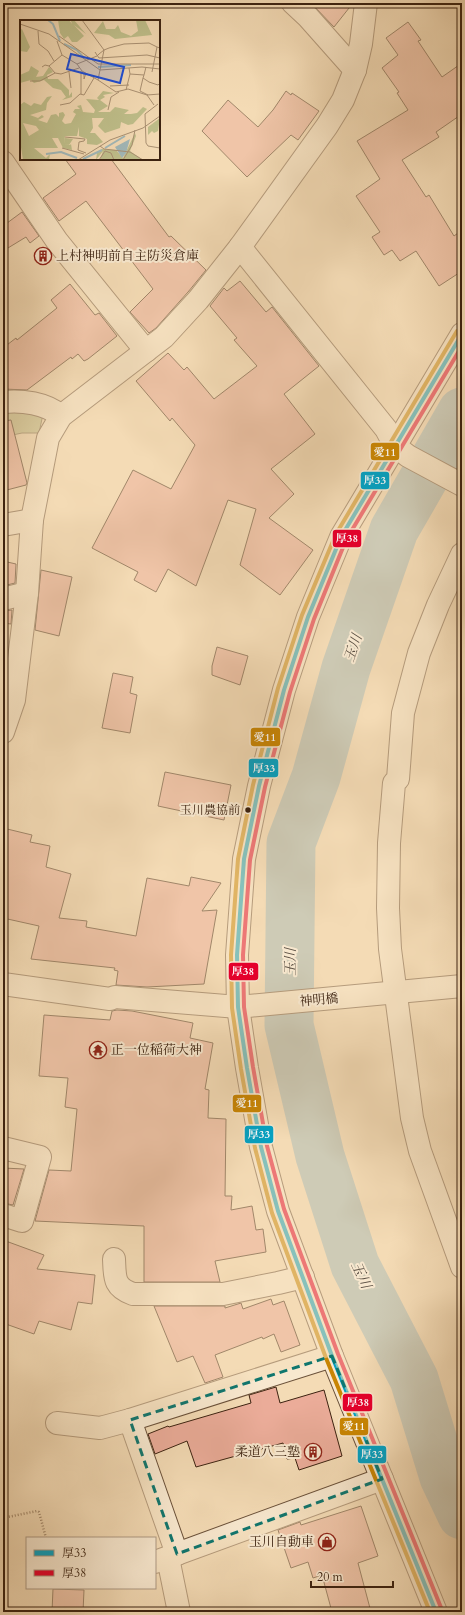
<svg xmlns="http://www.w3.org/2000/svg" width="465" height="1615" viewBox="0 0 465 1615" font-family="Cardo,'Noto Serif JP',serif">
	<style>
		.green { fill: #bfbf8b; stroke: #7e704e }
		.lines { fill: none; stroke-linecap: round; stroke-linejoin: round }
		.river { stroke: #a1b8b9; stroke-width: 49 }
		.building { fill: #ebac99; stroke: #3c2210 }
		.minor-casing { stroke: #6a5039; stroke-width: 24 }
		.path { stroke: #3c2210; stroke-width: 2.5; stroke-dasharray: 1 2; stroke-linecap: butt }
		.minor { stroke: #f8e8cf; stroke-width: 22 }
		.bus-1-casing { stroke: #f8e8cf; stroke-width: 7 }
		.bus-2-casing { stroke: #f8e8cf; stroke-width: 7 }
		.bus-3-casing { stroke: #f8e8cf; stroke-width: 7 }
		.bus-1 { stroke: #03a2c4; stroke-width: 4 }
		.bus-2 { stroke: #e4002b; stroke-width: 4 }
		.bus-3 { stroke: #c88504; stroke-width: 4 }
		.marked { fill: none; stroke: #0f766e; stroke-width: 3; stroke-dasharray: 8 5; stroke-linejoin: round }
		.bus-dot { fill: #3c2210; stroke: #f8e8cf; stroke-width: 1.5 }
		.labels { text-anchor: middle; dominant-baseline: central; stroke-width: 4; stroke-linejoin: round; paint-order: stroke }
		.bus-label { font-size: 12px; fill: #3c2210; stroke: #f8e8cf; text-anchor: end }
		.poi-label { font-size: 13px; fill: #3c2210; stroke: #f8e8cf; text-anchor: start }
		.street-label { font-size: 13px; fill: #3c2210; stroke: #f8e8cf }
		.water-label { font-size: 14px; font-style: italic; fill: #5a4f43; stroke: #f8e8cf }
		.inset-river { fill: none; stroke: #a1b8b9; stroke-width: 2 }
		.inset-road { fill: none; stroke: #aa9173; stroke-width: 1 }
		.view { fill: #1d4ed8; fill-opacity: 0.15; stroke: #1d4ed8; stroke-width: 2 }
		.inset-edge { fill: none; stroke: #3c2210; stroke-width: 2 }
		.line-badge { stroke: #f8e8cf; stroke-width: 1.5 }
		.badge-label { font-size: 11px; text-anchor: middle; font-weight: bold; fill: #fff }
	</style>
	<rect width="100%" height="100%" fill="#f4dbb5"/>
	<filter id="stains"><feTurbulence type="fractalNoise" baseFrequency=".005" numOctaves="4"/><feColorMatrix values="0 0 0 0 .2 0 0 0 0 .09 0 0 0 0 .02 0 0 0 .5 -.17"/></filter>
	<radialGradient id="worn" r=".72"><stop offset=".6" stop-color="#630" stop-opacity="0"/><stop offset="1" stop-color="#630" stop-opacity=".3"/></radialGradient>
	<!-- green -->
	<polygon class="green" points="3,410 43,414 39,433 22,433 3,437"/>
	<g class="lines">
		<!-- river -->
		<polyline class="river" points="462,412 394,530 346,668 316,777 291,843 289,1025 320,1156 355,1265 414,1379 444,1477 462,1515"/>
	</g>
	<!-- building -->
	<g class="building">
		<polygon points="311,3 353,3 334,27"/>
		<polygon points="408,22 421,40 418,41 442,77 462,63 462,114 436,132 439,137 402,160 426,197 429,195 454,236 462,230 462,271 439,286 416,251 400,261 392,250 384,255 372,237 380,232 356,196 380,179 357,141 408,110 397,93 399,92 382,68 398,55 386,38"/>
		<polygon points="286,91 291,95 292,93 319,111 298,140 291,135 247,177 202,131 228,100 258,127 273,110"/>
		<polygon points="65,159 111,159 169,237 171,236 206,270 188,292 156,328 149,333 130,312 153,289 86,201 59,221 43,198 76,174"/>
		<polygon points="22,212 39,236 30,243 26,237 3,251 3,226"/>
		<polygon points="240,281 266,312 272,307 319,366 284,394 315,434 271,469 294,494 269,518 313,550 280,595 240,565 256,509 228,500 196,586 168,569 156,592 134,580 138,572 92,548 133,470 171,489 195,445 172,418 170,421 136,381 168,353 184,370 187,367 214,399 257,366 234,340 237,338 210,306 224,288 227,291"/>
		<polygon points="70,284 95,315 99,313 117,336 88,359 84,361 78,354 72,359 71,357 27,390 3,389 3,348 16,338 17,340 57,308 51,300"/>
		<polygon points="11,420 27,483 26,485 3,491 3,421"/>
		<polygon points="3,561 16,564 15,583 3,586"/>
		<polygon points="41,570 72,577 59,636 35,630"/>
		<polygon points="12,610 11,624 3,623 3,611"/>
		<polygon points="217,647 248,656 240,685 212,675 212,666"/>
		<polygon points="113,673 133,677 130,693 137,695 130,733 102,728"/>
		<polygon points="165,772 231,785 224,820 158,806"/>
		<polygon points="3,828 32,835 30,842 50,846 46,867 71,874 59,918 87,921 86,927 136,936 147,878 189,886 191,877 221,883 202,911 217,910 204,984 147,987 116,985 118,971 114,970 115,968 31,959 39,926 3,918"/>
		<polygon points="117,1010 132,1011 193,1023 190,1038 213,1043 205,1089 209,1090 208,1118 226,1119 225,1196 232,1196 231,1210 252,1206 256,1230 263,1229 266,1252 215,1261 220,1282 144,1282 144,1226 35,1221 49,1170 71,1171 77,1109 65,1107 68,1078 39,1076 44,1015 110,1020 112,1011"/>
		<polygon points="3,1168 24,1169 13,1205 3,1203"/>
		<polygon points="3,1240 44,1255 37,1269 95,1275 92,1304 78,1302 71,1330 39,1321 34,1334 3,1323"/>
		<polygon points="271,1299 273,1305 284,1301 300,1345 281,1352 274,1334 263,1339 262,1337 215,1355 223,1377 205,1383 193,1356 177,1362 154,1306 225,1306 225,1308 241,1303 243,1309"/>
		<polygon points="276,1387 280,1403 324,1390 342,1456 299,1470 295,1458 287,1459 283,1443 196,1467 187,1441 155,1454 148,1434 168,1426 169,1427 251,1403 249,1395"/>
		<polygon points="361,1506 378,1556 358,1563 371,1612 332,1612 322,1575 313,1578 308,1562 291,1568 278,1530 300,1522 301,1525"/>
		<polygon points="53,1589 84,1590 83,1612 52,1612"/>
	</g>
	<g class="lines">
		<defs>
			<g id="minor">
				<polyline points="293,3 308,17 355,70"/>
				<polyline points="3,162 57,241 146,351"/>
				<polyline points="240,247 327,126 343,100 355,70 361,44 366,3"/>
				<path d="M3 402C22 400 46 403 61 416"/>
				<polyline points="3,525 32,520"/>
				<polyline points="462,554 438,605 419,653 403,713 398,779 394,783 389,843 388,908 390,949 412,1118 420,1151 462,1267"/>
				<polyline points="3,599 27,593"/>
				<polyline points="3,732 14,700 27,593 32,520 48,438 61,416 164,337 198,300 240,247 386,429 395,446 408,456 462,485"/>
				<polyline points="3,984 110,999 115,997 238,1007 462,986"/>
				<polyline points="3,1148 40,1157 22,1221 3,1215"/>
				<path d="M114 1259C115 1277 113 1287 133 1294H223L278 1283 303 1277"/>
				<polyline points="130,1420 177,1554"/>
				<polyline points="57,1423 100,1428 130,1420 332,1356"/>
				<polyline points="168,1558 179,1612"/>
				<polyline points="155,1562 382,1479"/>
				<polyline points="436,1612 332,1356 278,1211 261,1147 247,1068 238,1007 237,955 244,859 259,786 284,690 308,617 341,537 462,334"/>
			</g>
		</defs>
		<!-- minor casing -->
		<use href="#minor" class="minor-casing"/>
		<!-- path -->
		<polyline class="path" points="3,1518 37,1511 39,1512 46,1538"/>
		<!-- minor -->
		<use href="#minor" class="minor"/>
		<defs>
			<polyline id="bus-1" points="436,1612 332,1356 278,1211 261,1147 247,1068 238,1007 237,955 244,859 259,786 284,690 308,617 341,537 462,334"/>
			<polyline id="bus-2" points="442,1610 338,1354 284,1209 267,1146 253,1067 244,1007 243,955 250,860 265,787 290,692 314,619 346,540 462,346"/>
			<polyline id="bus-3" points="430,1612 326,1358 272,1213 255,1148 241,1069 232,1008 231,955 238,859 253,785 278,688 302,615 336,534 457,331"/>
		</defs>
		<!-- bus-1 casing -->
		<use href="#bus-1" class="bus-1-casing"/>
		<!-- bus-2 casing -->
		<use href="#bus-2" class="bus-2-casing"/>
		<!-- bus-3 casing -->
		<use href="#bus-3" class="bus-3-casing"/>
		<!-- bus-1 -->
		<use href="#bus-1" class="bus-1"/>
		<!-- bus-2 -->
		<use href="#bus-2" class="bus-2"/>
		<!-- bus-3 -->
		<use href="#bus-3" class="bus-3"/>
	</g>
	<!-- marked area -->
	<path d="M0 0H465V1615H0ZM332 1356 382 1479 177 1554 130 1420Z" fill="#f4dbb5" fill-opacity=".55" fill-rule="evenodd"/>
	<path class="marked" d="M332 1356 382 1479 177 1554 130 1420Z"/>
	<!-- icons -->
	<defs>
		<symbol id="building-ring" viewBox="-11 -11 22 22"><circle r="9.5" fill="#f8e8cf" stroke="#8f2418" stroke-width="1.5"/><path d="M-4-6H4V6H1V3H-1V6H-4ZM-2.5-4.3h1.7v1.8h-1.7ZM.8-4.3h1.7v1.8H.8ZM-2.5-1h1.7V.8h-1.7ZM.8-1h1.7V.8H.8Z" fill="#8f2418"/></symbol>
		<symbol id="temple-ring" viewBox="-11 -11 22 22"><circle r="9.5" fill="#f8e8cf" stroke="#8f2418" stroke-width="1.5"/><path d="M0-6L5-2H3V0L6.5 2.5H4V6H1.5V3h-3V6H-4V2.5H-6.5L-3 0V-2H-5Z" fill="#8f2418"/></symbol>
		<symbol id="shop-ring" viewBox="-11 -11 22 22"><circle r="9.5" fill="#f8e8cf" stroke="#8f2418" stroke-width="1.5"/><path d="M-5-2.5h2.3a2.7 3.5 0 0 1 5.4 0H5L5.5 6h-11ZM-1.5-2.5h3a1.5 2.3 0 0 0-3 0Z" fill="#8f2418"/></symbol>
	</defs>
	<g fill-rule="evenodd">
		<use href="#building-ring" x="33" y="246" width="20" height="20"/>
		<use href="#temple-ring" x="88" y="1040" width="20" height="20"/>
		<use href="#building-ring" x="303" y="1442" width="20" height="20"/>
		<use href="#shop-ring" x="317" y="1532" width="20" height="20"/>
	</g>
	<!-- markers -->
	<circle class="bus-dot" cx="248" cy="810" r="3.5"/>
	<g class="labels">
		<!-- bus labels -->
		<g class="bus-label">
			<text x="240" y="810">玉川農協前</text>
		</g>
		<!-- poi labels -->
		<g class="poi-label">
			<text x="56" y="256">上村神明前自主防災倉庫</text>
			<text x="111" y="1050">正一位稲荷大神</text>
			<text x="300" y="1452" text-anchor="end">柔道八三塾</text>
			<text x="314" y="1542" text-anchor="end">玉川自動車</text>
		</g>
		<!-- street labels -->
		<g class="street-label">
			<text transform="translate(319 1000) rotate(-5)">神明橋</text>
		</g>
		<!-- water labels -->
		<g class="water-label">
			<text transform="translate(353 648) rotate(-71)">玉川</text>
			<text transform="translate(290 962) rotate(-90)">玉川</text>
			<text transform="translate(361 1275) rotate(65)">玉川</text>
		</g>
	</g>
	<!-- overview -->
	<g transform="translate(20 20)">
		<rect width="140" height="140" fill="#f4dbb5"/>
		<path d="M38 0H49L52 4 51 1 54 0 66 14 54 5 64 16 57 22H52L48 16 44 19 40 13ZM116 0H125L132 15 95 19 89 15 74 13 83 1 86 9H95L98 5 101 12 111 16 118 11ZM2 9 10 27 7 32 0 31V10ZM11 46 19 51 16 57 23 56 29 47 33 52 27 55 28 59H38L49 70V76L52 72V77L42 80 46 77 41 70 33 68 24 60 14 63 11 60 0 63V55L9 51ZM83 71 94 73 83 75 85 77 80 80 88 86 78 92H90L95 87 109 90 104 94H111L117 93 123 87 127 89 113 104 108 105 101 102 100 108 85 113 78 106 84 98H72L73 108 70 113H75L83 122 77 125 67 124V119L59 116V107L57 116H45L44 124 45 118 53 119 49 125 44 124 50 125 51 124 52 130 43 128 38 118H32L38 128H14L26 138 30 134 29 140H3L0 121V85L4 82 11 86 14 83 21 85 27 77 32 76 27 83 26 90 10 95 18 98 22 95 24 97 18 100 27 103 31 95 36 94 39 97V93L43 92 45 95 42 101 45 104 51 103 56 94 53 92 55 89H60L57 86 61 85 63 92 74 93 75 90 66 79 79 80 77 78ZM3 103 16 106 19 110 9 116ZM140 98 138 111 134 113 132 111 128 115V107ZM115 113 116 116 110 131 123 140H80L83 131 76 140 77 133 82 129 96 130 103 138Z" fill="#bfbf8b" fill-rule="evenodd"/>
		<path d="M110 119 106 133 102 138 95 127Z" fill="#a1b8b9"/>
		<path class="inset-river" d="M28 0 33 4 40 21M44 24 57 30 64 38M78 47 111 45M85 128 105 116M26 134 41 132 57 138M63 139 82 130"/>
		<path class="inset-road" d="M62 0 84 30 78 60 62 51 57 44 77 36 79 34 84 30 89 28 104 24 129 23 137 27M0 4 29 14 80 50 122 47 140 49M18 11 19 24 28 31 34 41M39 16 78 44H140M37 21 42 35 57 44M75 32 79 38 127 35 140 38M29 46 42 35M22 47 25 45 29 46 35 53 41 54 59 48M109 48 110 54 124 55 126 47M49 52 51 68M132 52 137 27 140 28M64 53V59L66 53M124 55 123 58 129 62 138 65 140 63M123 58 120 71 128 75M78 60 96 72 108 69 127 75M10 61H20L35 53M90 66 109 65M106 70 110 54M61 74V51M138 84 125 94 126 123 128 126 140 128M40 85 50 83 60 74 64 75 74 58M134 85 127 75 140 74M88 90 91 77 99 72M45 117 65 119 64 121 59 122 58 130 66 133M80 126 84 129 110 132 123 140M42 128 64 134M58 140 90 120 123 108 140 96M79 140 85 131 91 133 94 140M103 140 112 125 115 110"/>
		<path class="view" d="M51 34 104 47 100 63 47 49Z"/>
		<rect width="140" height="140" class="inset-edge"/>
	</g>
	<g class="line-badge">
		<rect x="370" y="442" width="30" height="19" rx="4" fill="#c88504"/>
		<rect x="360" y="471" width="30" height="19" rx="4" fill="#03a2c4"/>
		<rect x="332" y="529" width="30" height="19" rx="4" fill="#e4002b"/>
		<rect x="250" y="727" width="31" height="20" rx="4" fill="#c88504"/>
		<rect x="248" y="758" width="31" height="20" rx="4" fill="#03a2c4"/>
		<rect x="228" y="962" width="31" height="19" rx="4" fill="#e4002b"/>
		<rect x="232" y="1094" width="30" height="19" rx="4" fill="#c88504"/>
		<rect x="244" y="1125" width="30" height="19" rx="4" fill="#03a2c4"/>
		<rect x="342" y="1393" width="31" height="19" rx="4" fill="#e4002b"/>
		<rect x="339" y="1417" width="30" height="19" rx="4" fill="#c88504"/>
		<rect x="357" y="1445" width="30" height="19" rx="4" fill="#03a2c4"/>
	</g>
	<g class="badge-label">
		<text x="385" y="456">愛11</text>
		<text x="375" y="484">厚33</text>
		<text x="347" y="542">厚38</text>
		<text x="265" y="741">愛11</text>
		<text x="264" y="772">厚33</text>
		<text x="243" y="975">厚38</text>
		<text x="247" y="1107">愛11</text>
		<text x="259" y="1138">厚33</text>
		<text x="358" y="1406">厚38</text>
		<text x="354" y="1430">愛11</text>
		<text x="372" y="1458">厚33</text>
	</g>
	<!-- margin -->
	<rect width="465" height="1615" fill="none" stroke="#f4dbb5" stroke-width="16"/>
	<rect x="4" y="4" width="457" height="1607" fill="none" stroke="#3c2210" stroke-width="2"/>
	<rect x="8" y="8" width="449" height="1599" fill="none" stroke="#3c2210"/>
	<!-- legend -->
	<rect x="26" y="1537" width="130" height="52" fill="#f8e8cf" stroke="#ad9983"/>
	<rect x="34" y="1550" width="20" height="6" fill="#03a2c4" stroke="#ad9983"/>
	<text x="62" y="1557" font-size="12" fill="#3c2210">厚33</text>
	<rect x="34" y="1570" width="20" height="6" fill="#e4002b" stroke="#ad9983"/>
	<text x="62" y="1577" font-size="12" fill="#3c2210">厚38</text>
	<!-- scale -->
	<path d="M311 1581v6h82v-6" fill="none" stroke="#3c2210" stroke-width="2"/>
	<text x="317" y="1581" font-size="12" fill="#3c2210" stroke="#f8e8cf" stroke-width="3" paint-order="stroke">20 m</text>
	<rect width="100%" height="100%" filter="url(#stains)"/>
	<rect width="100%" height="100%" fill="url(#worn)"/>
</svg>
